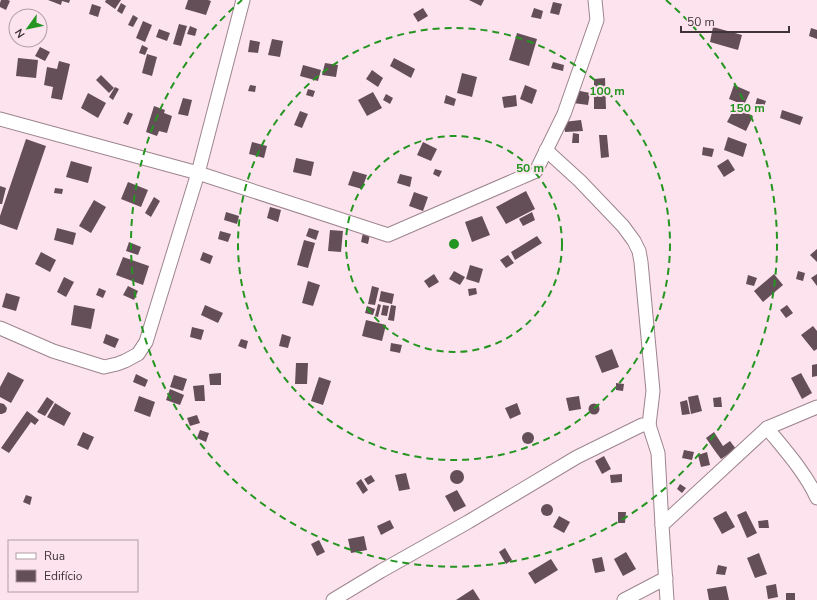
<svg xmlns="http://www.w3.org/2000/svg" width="817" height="600" viewBox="0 0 817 600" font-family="'Nunito Sans',sans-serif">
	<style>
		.building { fill: #644e57 }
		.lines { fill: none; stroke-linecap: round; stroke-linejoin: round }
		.minor-casing { stroke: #9d858e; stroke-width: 15 }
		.minor { stroke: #fff; stroke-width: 13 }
		.ring { fill: none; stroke: #249521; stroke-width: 2; stroke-dasharray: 7 5 }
		.centre { fill: #249521; stroke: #fde3ed; stroke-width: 2 }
		.ring-label { font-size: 12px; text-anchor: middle; font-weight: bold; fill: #249521; stroke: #fde3ed; stroke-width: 4; stroke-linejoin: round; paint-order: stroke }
	</style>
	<rect width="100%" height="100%" fill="#fde3ed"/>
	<!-- building -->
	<g class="building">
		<polygon points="1,0 8,0 10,1 6,10 0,7 0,3"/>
		<polygon points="48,0 70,0 69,3 62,1 61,5"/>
		<polygon points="106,0 121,0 115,9 105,2"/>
		<polygon points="188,0 208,0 211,1 206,15 185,9"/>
		<polygon points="469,0 484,0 481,6"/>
		<polygon points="553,2 562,4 559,15 550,13"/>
		<polygon points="121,3 126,6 122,14 117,11"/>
		<polygon points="92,4 101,7 98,17 89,14"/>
		<polygon points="423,8 428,16 418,22 413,14"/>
		<polygon points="534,8 543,11 541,19 531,17"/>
		<polygon points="133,15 138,18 133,27 128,25"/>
		<polygon points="143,21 152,25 145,42 136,38"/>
		<polygon points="179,24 187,26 181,46 173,44"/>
		<polygon points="190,26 197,29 195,36 187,34"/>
		<polygon points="713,27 742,35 738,50 710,42"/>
		<polygon points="811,28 817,30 817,39 809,36"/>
		<polygon points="159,29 170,33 167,41 156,37"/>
		<polygon points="517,33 537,39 529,66 509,60"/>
		<polygon points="272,39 283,41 280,57 268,55"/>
		<polygon points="250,40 260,42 258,53 248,52"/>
		<polygon points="142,45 148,48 145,55 139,53"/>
		<polygon points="40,47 50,52 45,61 35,56"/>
		<polygon points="147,54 157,57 152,76 142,73"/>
		<polygon points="18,58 38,60 36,78 16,76"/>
		<polygon points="394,58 415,69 411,78 390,66"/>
		<polygon points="59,61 70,64 62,100 51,98 53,87 44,85 47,67 57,69"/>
		<polygon points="553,62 564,65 563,71 551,68"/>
		<polygon points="325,63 338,65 336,77 322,75"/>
		<polygon points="303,65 321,70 318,81 300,76"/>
		<polygon points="372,70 383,78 378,87 366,79"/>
		<polygon points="462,73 477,77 472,97 457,93"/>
		<polygon points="101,75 114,88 109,93 96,80"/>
		<polygon points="605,78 606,109 594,109 594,79"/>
		<polygon points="250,85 256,86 255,92 248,91"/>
		<polygon points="525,85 537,90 532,104 520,99"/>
		<polygon points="734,85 750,92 744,105 729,99"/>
		<polygon points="115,87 119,89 113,100 109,97"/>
		<polygon points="308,89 315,91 313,97 306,95"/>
		<polygon points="575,90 590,93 588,105 573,103"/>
		<polygon points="373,92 382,108 367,116 358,100"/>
		<polygon points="88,93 106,103 98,118 81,108"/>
		<polygon points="386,94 393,98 390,104 383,100"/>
		<polygon points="446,95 456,99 454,106 444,103"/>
		<polygon points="516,95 517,106 504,108 502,97"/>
		<polygon points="183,98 192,100 188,116 178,114"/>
		<polygon points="757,98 766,101 763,109 755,106"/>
		<polygon points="154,106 165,110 164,113 172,116 167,133 159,131 157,136 146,132"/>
		<polygon points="735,107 753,116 746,131 727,122"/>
		<polygon points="782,110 803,117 800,125 780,118"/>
		<polygon points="300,111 308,114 302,128 294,125"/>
		<polygon points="128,112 133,114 128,125 123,123"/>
		<polygon points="581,120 583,131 565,132 563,122"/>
		<polygon points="573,133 579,134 579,143 572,143"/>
		<polygon points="599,135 607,135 609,157 601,158"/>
		<polygon points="728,137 747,144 743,157 724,150"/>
		<polygon points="26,139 46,146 17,230 0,224 0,216"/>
		<polygon points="252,142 267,146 264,158 249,154"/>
		<polygon points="423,142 437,149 431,161 417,155"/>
		<polygon points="703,147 714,149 712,157 702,155"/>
		<polygon points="296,158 314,162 311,176 293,172"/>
		<polygon points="728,159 735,170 724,177 717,166"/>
		<polygon points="71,161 92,167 88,183 66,177"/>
		<polygon points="435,169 442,171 439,177 433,174"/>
		<polygon points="353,171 367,175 362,189 348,185"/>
		<polygon points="400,174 412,177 410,187 397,183"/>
		<polygon points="128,182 148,190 141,207 121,199"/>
		<polygon points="0,186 6,188 2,204 0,204"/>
		<polygon points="55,188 63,189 62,194 54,193"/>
		<polygon points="526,191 535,209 506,224 496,207"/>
		<polygon points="414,192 428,197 423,211 409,206"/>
		<polygon points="154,197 160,201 151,217 145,213"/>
		<polygon points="94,200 106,207 91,233 79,226"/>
		<polygon points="270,207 281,210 278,222 267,218"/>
		<polygon points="226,212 239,216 237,224 224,220"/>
		<polygon points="532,212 535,220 523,226 519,219"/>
		<polygon points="482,216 490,235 472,242 465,222"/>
		<polygon points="57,228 76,233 73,245 54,240"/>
		<polygon points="309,228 319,231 316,240 306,236"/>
		<polygon points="330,230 343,231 341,252 328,251"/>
		<polygon points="220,231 231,234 228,242 218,239"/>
		<polygon points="363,233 370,234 368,244 361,242"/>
		<polygon points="537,236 542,243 515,260 511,252"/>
		<polygon points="304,240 315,243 308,268 297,265"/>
		<polygon points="129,242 141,247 138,255 126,251"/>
		<polygon points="817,249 817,262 810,255"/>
		<polygon points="41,252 56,260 50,272 35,264"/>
		<polygon points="203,252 213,256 210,264 200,260"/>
		<polygon points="508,255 514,263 506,268 500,260"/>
		<polygon points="123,257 149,266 143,285 116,275"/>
		<polygon points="470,265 483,269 479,283 466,279"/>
		<polygon points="454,271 465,277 460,285 449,279"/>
		<polygon points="798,271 805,273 803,281 796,279"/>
		<polygon points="434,274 439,282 429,288 424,281"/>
		<polygon points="774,274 783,285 763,302 754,291"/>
		<polygon points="817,274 817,286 811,278"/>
		<polygon points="748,275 757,278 754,286 746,284"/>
		<polygon points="64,277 74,282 66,297 57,292"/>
		<polygon points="308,281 320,285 313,306 302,303"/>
		<polygon points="128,286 138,291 134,300 123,295"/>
		<polygon points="372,286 379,288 375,305 368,304"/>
		<polygon points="99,288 106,291 103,298 96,295"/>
		<polygon points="476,288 477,294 469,296 468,289"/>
		<polygon points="381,291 394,294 392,304 379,301"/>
		<polygon points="6,293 20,297 16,311 2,307"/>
		<polygon points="378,304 381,305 378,317 375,316"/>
		<polygon points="74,305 95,309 91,329 71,325"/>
		<polygon points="205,305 223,313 218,323 201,315"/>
		<polygon points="383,305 389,306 387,316 381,315"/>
		<polygon points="391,305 396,306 394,321 388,320"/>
		<polygon points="787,305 793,313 786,318 780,310"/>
		<polygon points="367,306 375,309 373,315 365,313"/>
		<polygon points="366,320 386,325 382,341 362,336"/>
		<polygon points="813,326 817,331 817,349 814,351 801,335"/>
		<polygon points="192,327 204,330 201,340 190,337"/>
		<polygon points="106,334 119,339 115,348 103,343"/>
		<polygon points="282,334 291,337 288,348 279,346"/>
		<polygon points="241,339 248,341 246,349 238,346"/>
		<polygon points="391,343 402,345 400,353 390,351"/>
		<polygon points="612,349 619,367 602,373 595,356"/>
		<polygon points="296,363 308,363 307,384 295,384"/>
		<polygon points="817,364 817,376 812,377 812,365"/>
		<polygon points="8,372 24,380 11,403 0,397 0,387"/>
		<polygon points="221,373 221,385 210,385 209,374"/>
		<polygon points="801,373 812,393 802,399 791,378"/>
		<polygon points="136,374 148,380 145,387 133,382"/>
		<polygon points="174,375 187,379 183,391 170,387"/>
		<polygon points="319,377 331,381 323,405 311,401"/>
		<polygon points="616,383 624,384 623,391 616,390"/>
		<polygon points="204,385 205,401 195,401 193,386"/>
		<polygon points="170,389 184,395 180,405 166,400"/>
		<polygon points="698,395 702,411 691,414 688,397"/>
		<polygon points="139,396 155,402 150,417 134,411"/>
		<polygon points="579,396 581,409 569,411 566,398"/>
		<polygon points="47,397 54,402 45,416 37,412"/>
		<polygon points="721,397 722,407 714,407 713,398"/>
		<polygon points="687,400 690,414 682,415 680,402"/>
		<polygon points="0,403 4,404 7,408 6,412 2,414 0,414"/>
		<polygon points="55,403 71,413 64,426 47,417"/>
		<polygon points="517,403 521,414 510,419 505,408"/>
		<circle cx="594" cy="409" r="5.5"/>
		<polygon points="27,411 39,420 35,425 31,422 9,453 1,448"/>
		<polygon points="197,415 200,423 190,426 187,418"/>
		<polygon points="200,430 209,433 206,442 197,438"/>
		<circle cx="528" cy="438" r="6"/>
		<polygon points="83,432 94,437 88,450 77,445"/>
		<polygon points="714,432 723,446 730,441 736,449 721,459 715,451 721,448 715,451 706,438"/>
		<polygon points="684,450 694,452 692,460 682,458"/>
		<polygon points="707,452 710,465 701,467 698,455"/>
		<polygon points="604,456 611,469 602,474 595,461"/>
		<circle cx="457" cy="477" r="7"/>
		<polygon points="406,473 410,489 399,491 395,475"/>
		<polygon points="622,474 622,482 611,483 610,475"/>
		<polygon points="371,475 375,481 368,485 364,479"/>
		<polygon points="361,479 368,490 363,494 356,483"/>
		<polygon points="680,484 686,488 682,493 677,489"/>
		<polygon points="457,490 466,506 454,512 445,496"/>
		<polygon points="26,495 32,497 30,505 23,502"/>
		<circle cx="547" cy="510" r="6"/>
		<polygon points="726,511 735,527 722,534 713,518"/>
		<polygon points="746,511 757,533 747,538 737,515"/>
		<polygon points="618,512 626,512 625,523 618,523"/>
		<polygon points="559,516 570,522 564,533 553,527"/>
		<polygon points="390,520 394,528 381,535 377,526"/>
		<polygon points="768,520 769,528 759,528 758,521"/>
		<polygon points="364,536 367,550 351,553 348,539"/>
		<polygon points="319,540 325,552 317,556 311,544"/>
		<polygon points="505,548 512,560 506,564 499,552"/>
		<polygon points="626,552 636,569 623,576 614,559"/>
		<polygon points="759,553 767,574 755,578 747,558"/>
		<polygon points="602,557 605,571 595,573 592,559"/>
		<polygon points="551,559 558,570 535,584 528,573"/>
		<polygon points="718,565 727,567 725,575 716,574"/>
		<polygon points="776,584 778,597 768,599 766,586"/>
		<polygon points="726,586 729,600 709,600 707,589"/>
		<polygon points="473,589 480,600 456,600"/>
		<rect x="786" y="593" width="9" height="7"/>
	</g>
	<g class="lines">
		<defs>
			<g id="minor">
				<polyline points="0,119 198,173 388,235 536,171 564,114 597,20 595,0"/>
				<polyline points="546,150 580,181 623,226 634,241 639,251 641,262 653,391 649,425"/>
				<polyline points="0,328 53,351 104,367 117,364 125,361 138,354 146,342 198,173 243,0"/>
				<path d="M767 428C785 450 805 472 817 498"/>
				<polyline points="333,600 381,571 468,522 577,457 642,425 649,425 658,453 662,525"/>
				<polyline points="624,600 666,578"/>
				<polyline points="667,600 662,525 767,428 817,407"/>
			</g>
		</defs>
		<!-- minor casing -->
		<use href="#minor" class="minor-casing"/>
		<!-- minor -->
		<use href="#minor" class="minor"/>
	</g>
	<!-- distance rings -->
	<g class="ring">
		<circle cx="454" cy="244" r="108"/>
		<circle cx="454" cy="244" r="216"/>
		<path d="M666 0A323 323 0 1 1 242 0"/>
	</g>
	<circle cx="454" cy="244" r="6" class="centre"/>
	<g class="ring-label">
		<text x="607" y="95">100 m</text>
		<text x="747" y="112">150 m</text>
		<text x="530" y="172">50 m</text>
	</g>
	<!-- legend -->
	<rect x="8" y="540" width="130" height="52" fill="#fde3ed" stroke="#b19da5"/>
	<rect x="16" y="553" width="20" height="6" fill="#ffffff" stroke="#b19da5"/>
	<text x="44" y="560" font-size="12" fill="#3e3438">Rua</text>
	<rect x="16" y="570" width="20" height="12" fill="#644e57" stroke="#b19da5"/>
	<text x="44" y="580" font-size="12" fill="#3e3438">Edifício</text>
	<!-- north arrow -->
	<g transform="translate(28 28) rotate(237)"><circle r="19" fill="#fde3ed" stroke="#b19da5"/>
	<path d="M0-3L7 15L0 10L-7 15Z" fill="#249521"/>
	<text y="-6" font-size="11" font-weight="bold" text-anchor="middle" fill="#3e3438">N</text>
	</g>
	<!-- scale -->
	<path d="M681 26v6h108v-6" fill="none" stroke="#3e3438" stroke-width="2"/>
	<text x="687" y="26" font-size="12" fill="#3e3438" stroke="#fde3ed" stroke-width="3" paint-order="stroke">50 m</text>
</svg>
